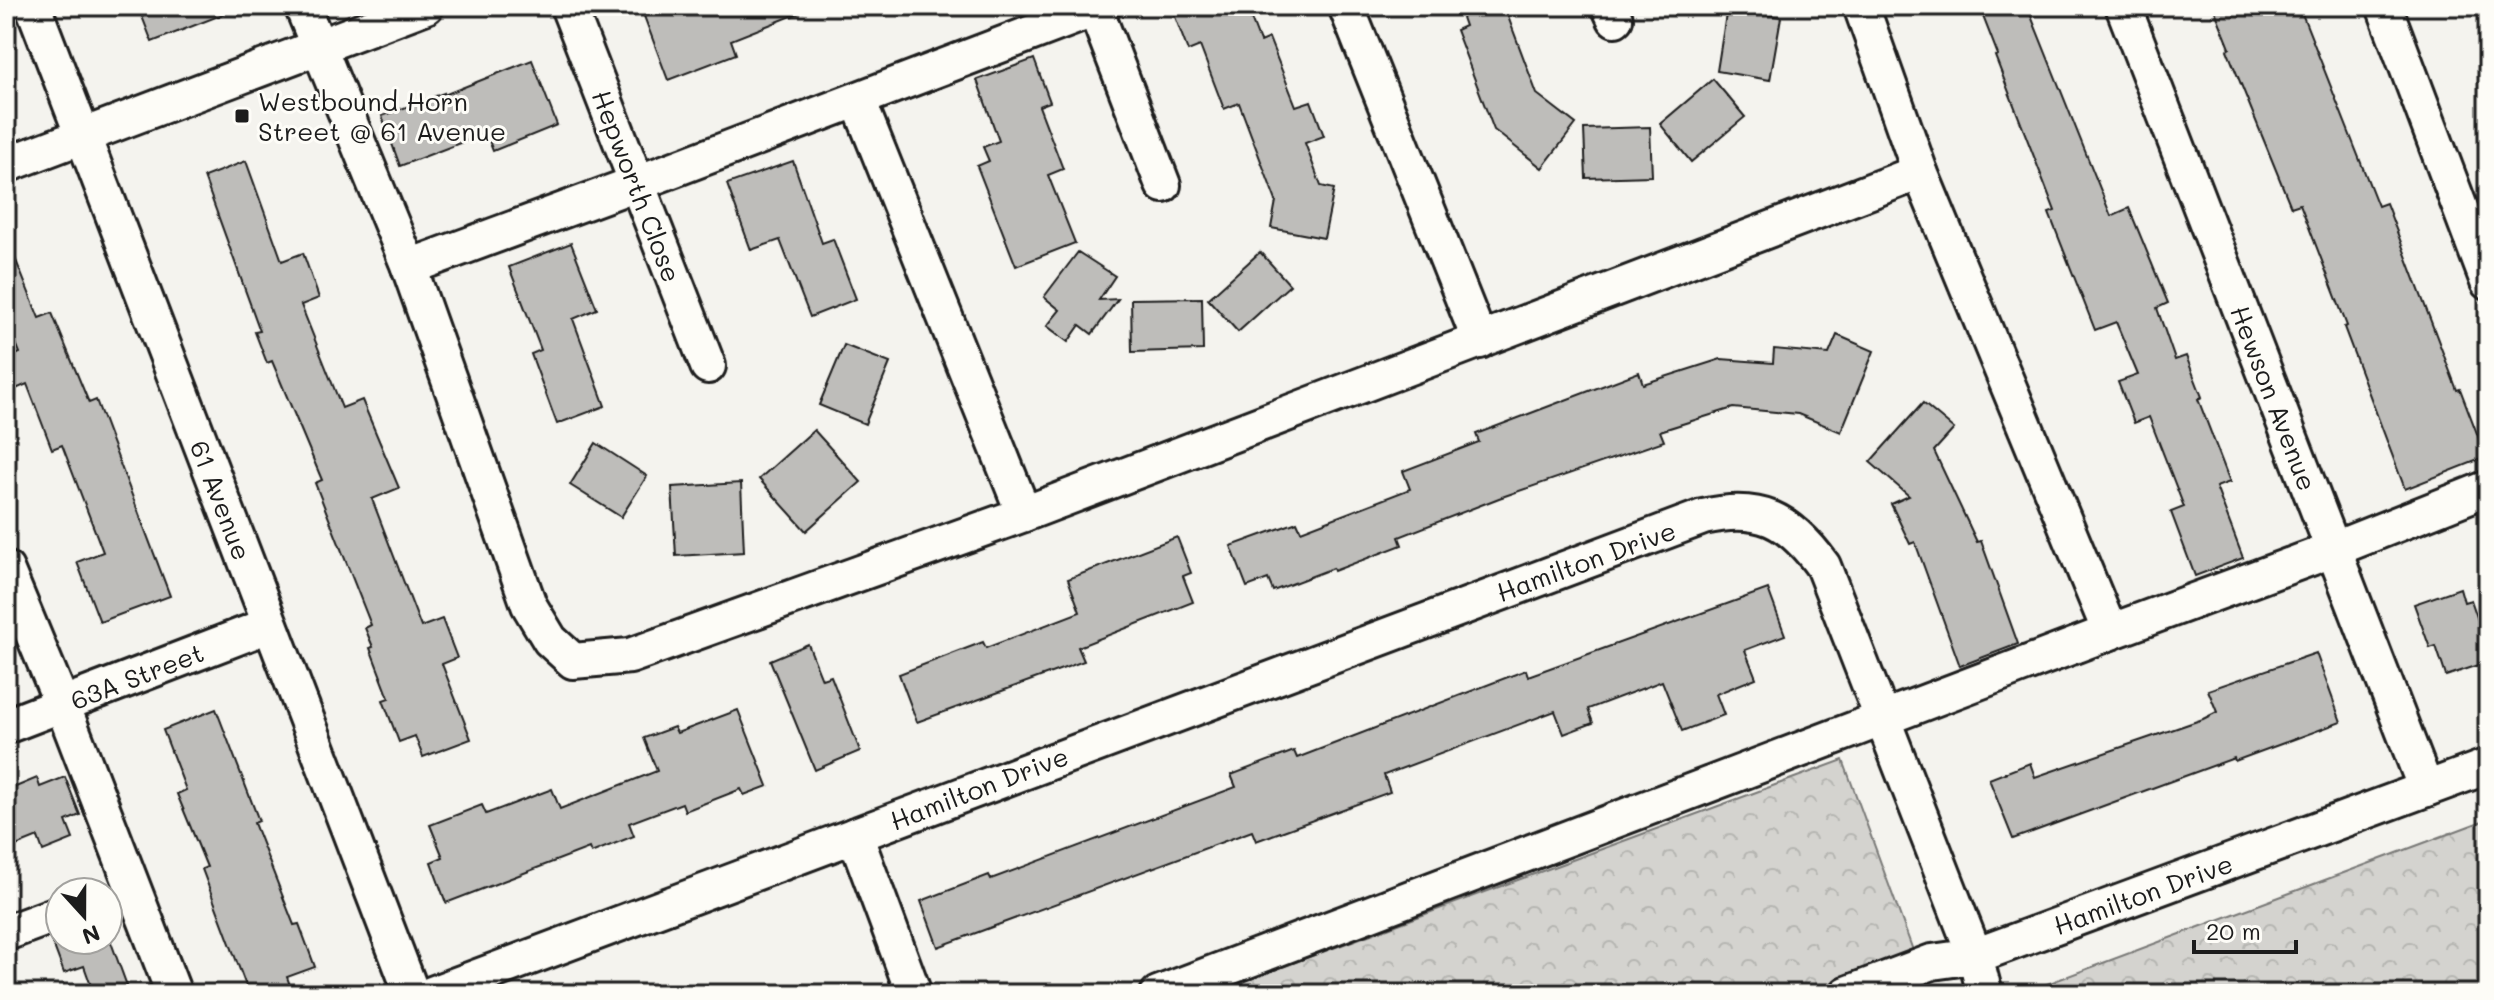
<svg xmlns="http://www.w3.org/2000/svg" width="2494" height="1000" viewBox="0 0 2494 1000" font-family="Mali,sans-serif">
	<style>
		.park { fill: url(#park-crowns); stroke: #787876; stroke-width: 2 }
		.building { fill: #bebdba; stroke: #1c1c1c; stroke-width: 2 }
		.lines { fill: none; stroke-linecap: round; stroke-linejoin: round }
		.minor-casing { stroke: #1c1c1c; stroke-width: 40 }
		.minor { stroke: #fdfcf7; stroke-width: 34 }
		.poi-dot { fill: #1c1c1c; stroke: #fdfcf7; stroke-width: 3 }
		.labels { text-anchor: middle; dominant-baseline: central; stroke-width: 6; stroke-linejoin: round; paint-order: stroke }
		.poi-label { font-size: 26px; fill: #1c1c1c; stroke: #fdfcf7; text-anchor: start }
		.street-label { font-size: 26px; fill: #1c1c1c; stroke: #fdfcf7 }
	</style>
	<defs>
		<pattern id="park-crowns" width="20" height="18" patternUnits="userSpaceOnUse" patternTransform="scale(2)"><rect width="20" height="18" fill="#d4d3cf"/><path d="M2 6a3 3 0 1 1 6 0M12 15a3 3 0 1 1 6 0" fill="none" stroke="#b5b5b1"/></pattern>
	</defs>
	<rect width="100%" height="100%" fill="#f4f3ee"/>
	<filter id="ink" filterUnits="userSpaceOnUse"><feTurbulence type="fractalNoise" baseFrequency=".0125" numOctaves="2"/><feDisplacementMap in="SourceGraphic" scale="16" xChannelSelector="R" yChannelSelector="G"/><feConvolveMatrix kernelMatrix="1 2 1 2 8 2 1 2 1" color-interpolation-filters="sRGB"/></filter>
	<g filter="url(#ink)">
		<!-- park -->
		<g class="park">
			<polygon points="1843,760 1929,994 1209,994"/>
			<polygon points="2488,819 2488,994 2048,994 2044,985"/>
		</g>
		<!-- building -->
		<g class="building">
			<polygon points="138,6 238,6 239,8 152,42"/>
			<polygon points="669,6 811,6 812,8 731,40 736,54 668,80 644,16"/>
			<polygon points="1171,6 1246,6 1260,42 1269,38 1296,106 1311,101 1324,136 1305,143 1321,186 1334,189 1324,238 1271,228 1276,201 1239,103 1224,109 1200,46 1188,51"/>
			<polygon points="1458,6 1504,6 1537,94 1576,124 1542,168 1494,130 1456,30 1465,26"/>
			<polygon points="1979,6 2027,6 2111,216 2129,208 2168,303 2157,308 2175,360 2186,356 2202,397 2198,399 2230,482 2216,487 2243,558 2195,576 2171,512 2184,507 2149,417 2134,423 2118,382 2138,375 2116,322 2095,330 2049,213 2055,211 1995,56 1998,55"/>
			<polygon points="2213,6 2299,6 2378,206 2386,203 2457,390 2460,389 2486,457 2405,489 2344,327 2347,326 2300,204 2291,207 2227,50 2230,48"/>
			<polygon points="1727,8 1781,17 1770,80 1717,71"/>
			<polygon points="1034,59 1050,102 1039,106 1063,169 1048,175 1075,243 1016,266 977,166 989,161 983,147 999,141 977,80"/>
			<polygon points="532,60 557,125 493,151 486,133 400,166 382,116 444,93 444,95"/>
			<polygon points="1713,79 1745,117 1691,162 1660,124"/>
			<polygon points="1650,127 1652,176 1586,178 1584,129"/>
			<polygon points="246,161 282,261 303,253 319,298 301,305 342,408 362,400 399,488 372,499 421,627 442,619 457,658 442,664 471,739 423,757 415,736 399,742 383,700 389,698 370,648 373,647 365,628 371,625 315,483 322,480 272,361 267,363 255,332 260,331 204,177"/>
			<polygon points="793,161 822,243 833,239 856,299 810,317 780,240 751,250 727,184"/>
			<polygon points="7,238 39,318 52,313 89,403 96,400 170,596 100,622 77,562 103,552 62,445 52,449 27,384 16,389 6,365 6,359 20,353 6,319"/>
			<polygon points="571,243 597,309 573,319 605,406 557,424 531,354 541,350 509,267"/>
			<polygon points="1078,252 1115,276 1099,300 1118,299 1092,334 1080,325 1068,342 1047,326 1060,310 1044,297"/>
			<polygon points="1260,252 1290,285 1238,332 1208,299"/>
			<polygon points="1202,298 1203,350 1132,352 1131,299"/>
			<polygon points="1837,335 1874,351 1841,432 1798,414 1733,408 1660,431 1664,441 1499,498 1399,537 1402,545 1334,571 1333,568 1273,591 1268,579 1247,587 1231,546 1297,522 1301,531 1410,489 1403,471 1479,442 1476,434 1639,372 1643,384 1721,359 1773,363 1774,349 1829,354"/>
			<polygon points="844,345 890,363 865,424 819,405"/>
			<polygon points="1923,403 1954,429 1934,451 1977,542 1981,541 2018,644 1960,666 1915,542 1910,544 1891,504 1909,496 1870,462"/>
			<polygon points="814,430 861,482 806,531 759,479"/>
			<polygon points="596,443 647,476 621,517 570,485"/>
			<polygon points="741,483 744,552 676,556 672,487"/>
			<polygon points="1177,537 1191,573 1183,576 1193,602 1078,647 1084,661 917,722 899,674 983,642 986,648 1080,612 1068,579"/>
			<polygon points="2460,588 2464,602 2471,600 2488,649 2488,662 2446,676 2436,646 2430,648 2414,604"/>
			<polygon points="1768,589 1785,635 1745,650 1756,678 1716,694 1724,715 1682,731 1662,681 1588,709 1593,723 1564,734 1555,711 1384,775 1390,792 1256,841 1252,831 938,947 921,901 989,875 991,879 1236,787 1231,775 1294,751 1297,758 1526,670 1528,676"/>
			<polygon points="808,644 822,679 831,676 860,751 815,770 770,660"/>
			<polygon points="2316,653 2341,722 2235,761 2234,758 2013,839 1989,779 2030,763 2035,777 2203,719 2217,712 2208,690"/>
			<polygon points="216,709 259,821 254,823 294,925 299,924 315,967 287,977 291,988 276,994 249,994 202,869 207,867 177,794 186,790 163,730"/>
			<polygon points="738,710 768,786 744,795 741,789 685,811 682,803 629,823 634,836 591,853 589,848 446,903 431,862 443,857 430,825 482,805 486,814 552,789 560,809 657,771 644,738 674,727 677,733"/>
			<polygon points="65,777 80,815 66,821 73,839 43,851 38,837 6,850 6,791 37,778 40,787"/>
			<polygon points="108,934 130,994 94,994 84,966 64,973 52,941 60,938 108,940"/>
		</g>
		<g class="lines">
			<defs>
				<g id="minor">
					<polyline points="33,6 412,994"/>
					<polyline points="302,6 409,267 529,605 550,640 573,661 630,656 1024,514 1920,172"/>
					<polyline points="568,6 708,366"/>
					<polyline points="1094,6 1163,185"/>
					<polyline points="1346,6 1480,341"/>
					<polyline points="1609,6 1615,19"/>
					<polyline points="1861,6 1920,172 2110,632"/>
					<polyline points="2123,6 2426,789"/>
					<polyline points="2384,6 2488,282"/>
					<polyline points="858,100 1024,514"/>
					<polyline points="6,165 426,6"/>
					<polyline points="409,267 664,173 1103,6"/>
					<polyline points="6,569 62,704 174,994"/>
					<polyline points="6,726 269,625"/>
					<polyline points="855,835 914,994"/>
					<polyline points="6,933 60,913"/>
					<path d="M432 994 1703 517C1760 504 1789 519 1823 566L1975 956 1985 994"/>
					<polyline points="1158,994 2110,632 2332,550 2488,488"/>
					<polyline points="1847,994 1932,962 1975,956 2488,766"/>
				</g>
			</defs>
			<!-- minor casing -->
			<use href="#minor" class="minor-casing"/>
			<!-- minor -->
			<use href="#minor" class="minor"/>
		</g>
	</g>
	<!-- markers -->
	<rect class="poi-dot" x="234" y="108" width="16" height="16" rx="4"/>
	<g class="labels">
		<!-- poi labels -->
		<g class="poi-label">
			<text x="258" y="101">Westbound Horn<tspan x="258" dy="30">Street @ 61 Avenue</tspan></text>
		</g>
		<!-- street labels -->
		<g class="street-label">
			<text transform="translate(637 186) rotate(69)">Hepworth Close</text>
			<text transform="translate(2274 398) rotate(69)">Hewson Avenue</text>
			<text transform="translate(221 500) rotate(69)">61 Avenue</text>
			<text transform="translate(1586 561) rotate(-20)">Hamilton Drive</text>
			<text transform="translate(137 676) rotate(-21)">63A Street</text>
			<text transform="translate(979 788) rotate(-21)">Hamilton Drive</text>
			<text transform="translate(2143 894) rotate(-20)">Hamilton Drive</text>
		</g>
	</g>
	<!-- margin -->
	<rect width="2494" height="1000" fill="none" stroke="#fdfcf7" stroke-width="32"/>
	<rect x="16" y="16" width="2462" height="968" fill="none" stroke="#1c1c1c" stroke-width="3" filter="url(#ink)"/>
	<!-- north arrow -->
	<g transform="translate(84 916) rotate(159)"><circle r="38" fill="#fdfcf7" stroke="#a3a29f" stroke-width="2"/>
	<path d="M0-6L14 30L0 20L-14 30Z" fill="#1c1c1c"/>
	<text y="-12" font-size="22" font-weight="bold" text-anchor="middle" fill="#1c1c1c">N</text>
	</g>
	<!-- scale -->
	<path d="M2194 940v12h102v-12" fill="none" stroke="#1c1c1c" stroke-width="4"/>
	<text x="2206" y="940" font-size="24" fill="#1c1c1c" stroke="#fdfcf7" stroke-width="6" paint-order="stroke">20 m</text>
</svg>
